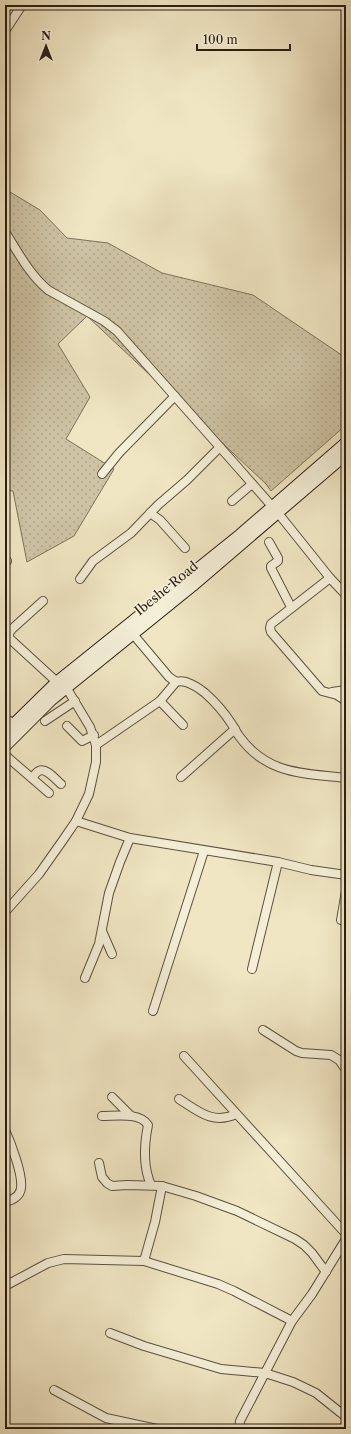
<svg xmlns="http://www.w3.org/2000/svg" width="351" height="1434" viewBox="0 0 351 1434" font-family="'Libre Caslon Text',serif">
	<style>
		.grass { fill: url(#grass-dots); stroke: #7c725c }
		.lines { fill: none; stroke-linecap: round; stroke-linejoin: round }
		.street-casing { stroke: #5c513f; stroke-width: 10 }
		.secondary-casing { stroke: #2a1f13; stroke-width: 13 }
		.street { stroke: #f5efd8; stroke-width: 8 }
		.secondary { stroke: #f5efd8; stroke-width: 11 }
		.labels { text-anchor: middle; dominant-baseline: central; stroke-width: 3.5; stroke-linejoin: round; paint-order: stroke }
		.street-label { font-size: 13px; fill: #2a1f13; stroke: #f5efd8 }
	</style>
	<defs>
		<pattern id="grass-dots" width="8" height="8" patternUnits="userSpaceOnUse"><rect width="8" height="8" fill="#cec4a5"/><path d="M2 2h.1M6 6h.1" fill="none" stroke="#b1a88d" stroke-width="1.8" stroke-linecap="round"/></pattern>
	</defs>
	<rect width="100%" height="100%" fill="#f0e6c3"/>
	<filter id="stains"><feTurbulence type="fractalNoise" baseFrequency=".005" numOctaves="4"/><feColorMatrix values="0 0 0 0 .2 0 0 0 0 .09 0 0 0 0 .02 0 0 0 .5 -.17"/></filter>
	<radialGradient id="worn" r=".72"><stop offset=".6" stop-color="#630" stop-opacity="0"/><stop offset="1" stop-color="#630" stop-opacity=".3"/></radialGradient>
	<!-- grass -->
	<polygon class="grass" points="5,189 40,210 67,238 108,243 162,273 253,295 346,358 346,425 271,491 266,484 87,316 58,344 90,397 66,439 114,469 74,536 27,562 13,491 5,490"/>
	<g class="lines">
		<defs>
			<g id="street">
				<polyline points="5,31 22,5"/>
				<path d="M5 232C18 252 29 274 48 290L104 321 117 331 234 463 278 513 330 578 346 595"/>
				<polyline points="102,474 119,453 175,396"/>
				<polyline points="232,501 252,484"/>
				<polyline points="150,513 160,520 185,548"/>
				<polyline points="269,542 278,558 278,561 271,566 271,568 291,607"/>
				<polyline points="5,560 7,561"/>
				<polyline points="330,578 271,624 270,628 271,632 322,691 337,695 346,701"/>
				<polyline points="80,579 93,561 131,533 158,505 187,480 220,447"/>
				<polyline points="43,601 12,629 9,633 9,638 57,682"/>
				<path d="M132 633 169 677C178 684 177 680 186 682 192 684 200 689 205 693 215 702 224 712 231 723 234 727 236 732 239 736 267 775 303 773 346 778"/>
				<polyline points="332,692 346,690"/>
				<polyline points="160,701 183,725"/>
				<polyline points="5,718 17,726"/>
				<polyline points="45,721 75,701"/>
				<polyline points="67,726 82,741 94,735"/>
				<polyline points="96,745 160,701 176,682"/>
				<polyline points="5,755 49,793"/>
				<polyline points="181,777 235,729"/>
				<path d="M32 778C34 776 36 772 39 771 46 767 56 780 61 784"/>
				<polyline points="76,821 130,838 278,862 311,870 346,875"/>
				<polyline points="5,912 39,874 63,840 76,821 89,794 96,762 96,745 90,727 66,687"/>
				<polyline points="341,920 346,891"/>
				<polyline points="102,931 112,954"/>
				<polyline points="252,969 278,862"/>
				<polyline points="85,978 99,944 109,893 120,862 130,838"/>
				<polyline points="153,1011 204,851"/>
				<polyline points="263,1030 296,1051 302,1053 331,1055 339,1060 346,1070"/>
				<polyline points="184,1056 346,1234"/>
				<polyline points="112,1097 131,1116"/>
				<path d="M179 1099C198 1111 213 1125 236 1114"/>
				<path d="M102 1116C116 1116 140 1112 148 1125 144 1145 143 1167 151 1185"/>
				<path d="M5 1130C11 1143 23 1175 21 1188 20 1197 12 1200 5 1202"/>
				<polyline points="99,1163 102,1177 107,1183 112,1186 127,1185 162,1186 196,1196 237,1211 295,1239 304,1245 312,1253 326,1272"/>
				<polyline points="144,1261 155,1222 162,1186"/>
				<polyline points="5,1286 48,1263 64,1259 144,1261 218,1284 234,1291 292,1321"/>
				<polyline points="110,1333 144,1346 221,1369 265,1373 293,1382 316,1393 346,1417"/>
				<polyline points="54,1390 106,1418 157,1429"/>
				<polyline points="239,1429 240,1421 292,1321 312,1294 346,1239"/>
			</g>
			<g id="secondary">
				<polyline points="5,733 57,682 240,535 346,443"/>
				<polyline points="5,746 51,700 192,586 346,454"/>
			</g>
		</defs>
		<!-- street casing -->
		<use href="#street" class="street-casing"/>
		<!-- secondary casing -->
		<use href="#secondary" class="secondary-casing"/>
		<!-- street -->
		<use href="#street" class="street"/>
		<!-- secondary -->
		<use href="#secondary" class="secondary"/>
	</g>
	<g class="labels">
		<!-- street labels -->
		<g class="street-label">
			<text transform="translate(166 588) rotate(-39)">Ibeshe Road</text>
		</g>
	</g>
	<!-- margin -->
	<rect width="351" height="1434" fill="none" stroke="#f0e6c3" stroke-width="20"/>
	<rect x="6" y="6" width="339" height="1422" fill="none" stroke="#2a1f13" stroke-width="2"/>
	<rect x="10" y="10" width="331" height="1414" fill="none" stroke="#2a1f13"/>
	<!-- north arrow -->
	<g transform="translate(46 46)" stroke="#f5efd8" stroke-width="3" paint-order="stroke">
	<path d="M0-3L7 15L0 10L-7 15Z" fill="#2a1f13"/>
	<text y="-6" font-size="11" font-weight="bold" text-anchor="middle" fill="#2a1f13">N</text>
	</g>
	<!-- scale -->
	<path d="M197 44v6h93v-6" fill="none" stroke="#2a1f13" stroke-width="2"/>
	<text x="203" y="44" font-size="12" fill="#2a1f13" stroke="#f5efd8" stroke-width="3" paint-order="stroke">100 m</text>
	<rect width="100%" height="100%" filter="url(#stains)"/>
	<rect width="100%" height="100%" fill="url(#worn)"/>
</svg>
